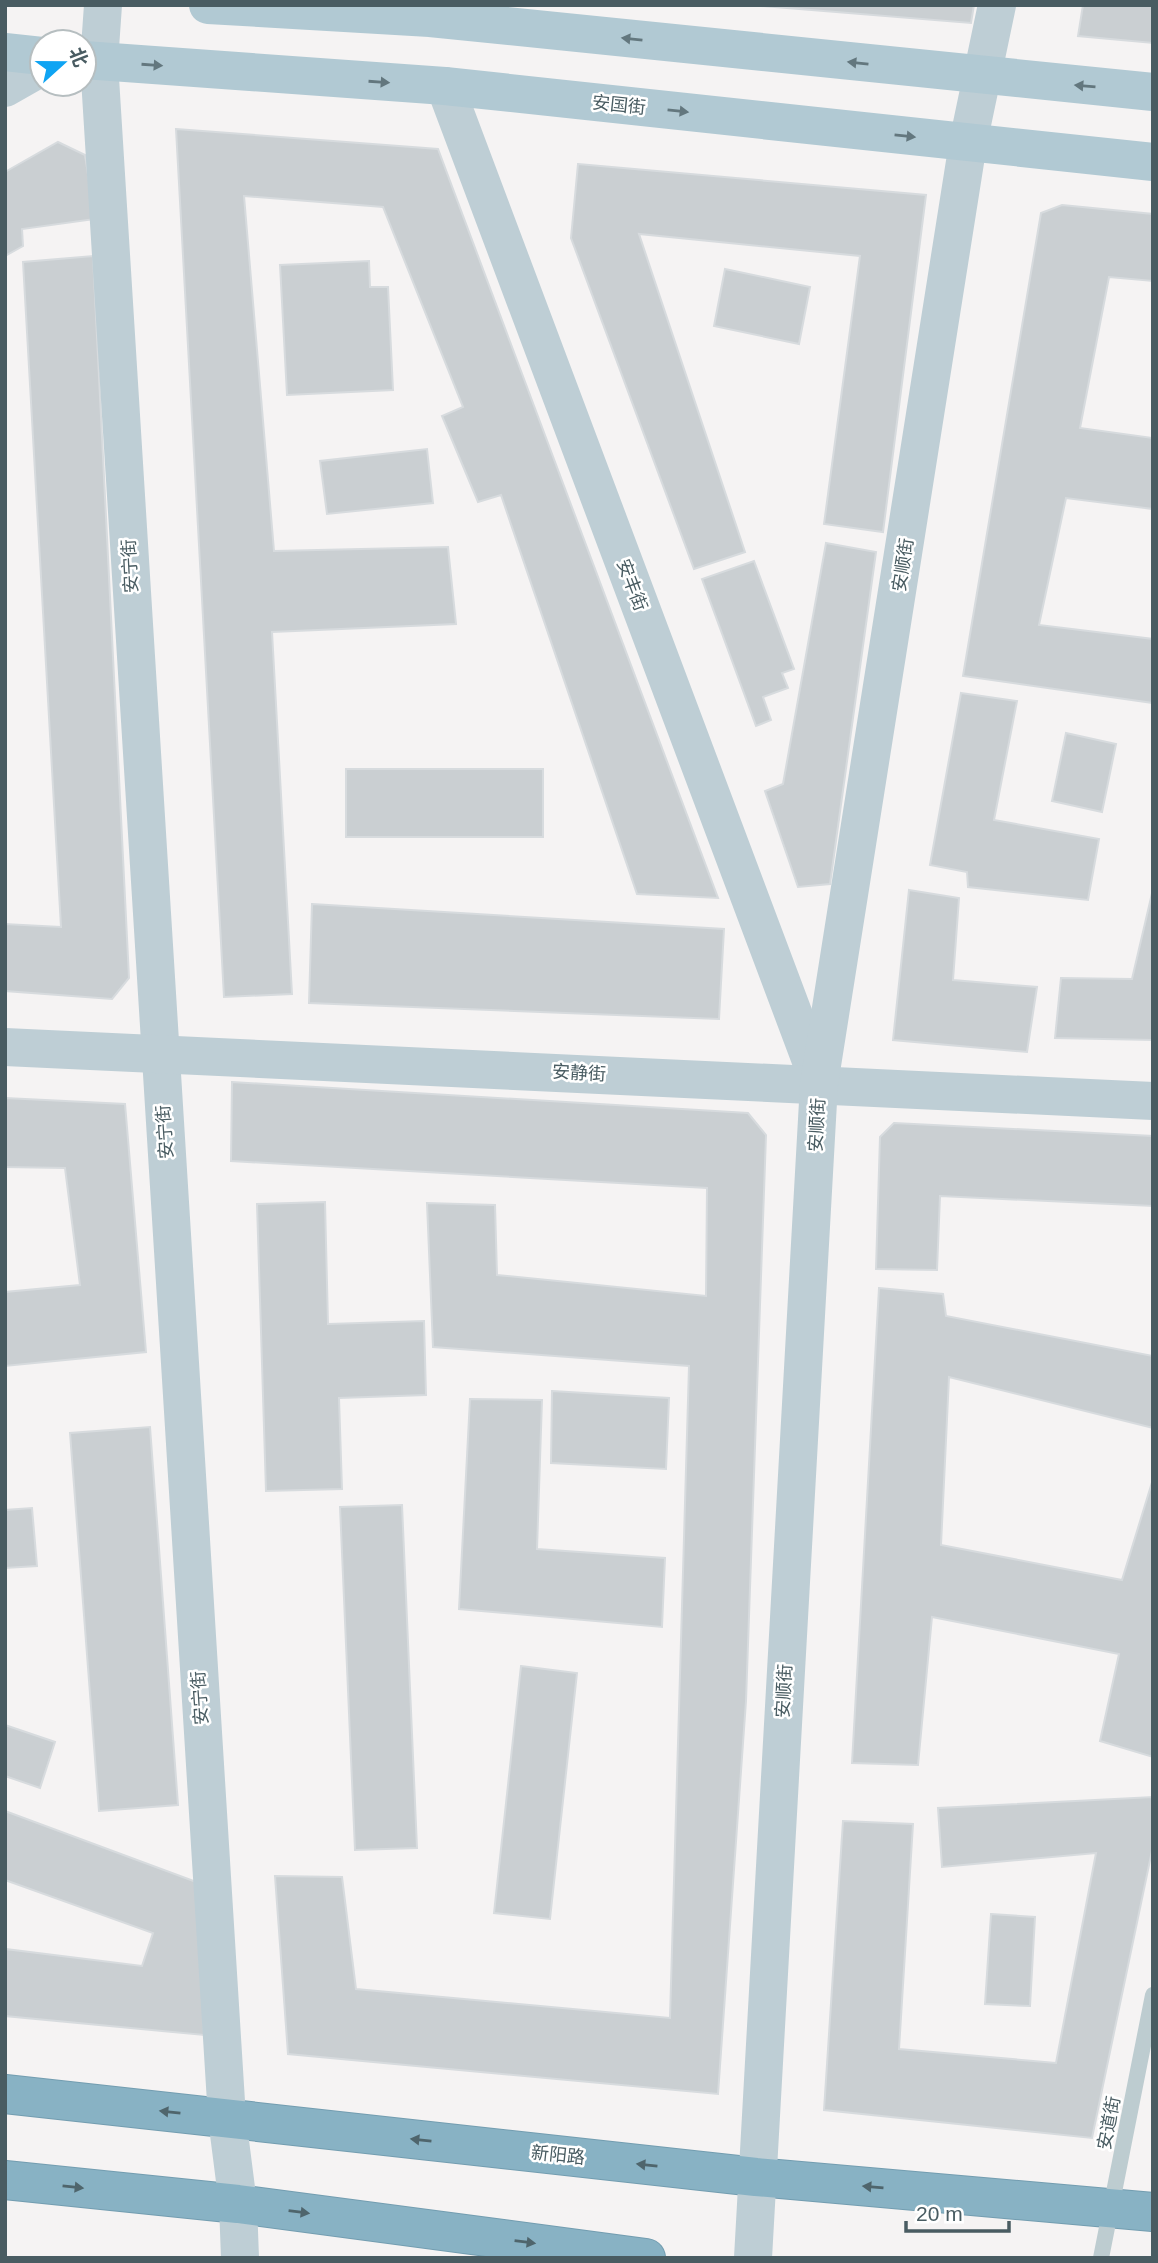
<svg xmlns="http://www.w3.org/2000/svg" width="1158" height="2263" viewBox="0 0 1158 2263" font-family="Helvetica,'Noto Sans SC',sans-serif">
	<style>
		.building { fill: #cacfd2; stroke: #d7dbde; stroke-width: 2 }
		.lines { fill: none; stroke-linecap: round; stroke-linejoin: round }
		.highway-casing { stroke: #739db0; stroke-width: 40 }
		.lane { stroke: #bdccd0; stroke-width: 16 }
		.secondary { stroke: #beced5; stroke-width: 38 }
		.primary { stroke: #b1c9d3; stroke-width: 38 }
		.highway { stroke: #88b2c4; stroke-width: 38 }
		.oneway { fill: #63777e }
		.oneway2 { fill: #4f656c }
		.labels { text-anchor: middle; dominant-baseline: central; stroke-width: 5; stroke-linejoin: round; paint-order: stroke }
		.street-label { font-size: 18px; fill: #495c62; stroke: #fff }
	</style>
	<rect width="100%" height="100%" fill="#f5f3f3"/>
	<!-- building -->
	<g class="building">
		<polygon points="749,5 974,5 971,23"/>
		<polygon points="1083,5 1153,5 1153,43 1078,36"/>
		<polygon points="176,129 438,149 718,898 637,894 501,495 478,502 442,416 463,407 383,207 244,196 274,551 448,547 456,624 272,632 292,994 224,997"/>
		<polygon points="58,142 85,155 95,219 22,229 23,246 5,256 5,172"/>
		<polygon points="578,164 926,195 883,532 824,524 860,256 639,234 745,552 694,569 571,238"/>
		<polygon points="1062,205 1153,214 1153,281 1109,277 1080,428 1153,438 1153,509 1066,498 1039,625 1153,639 1153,703 963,676 1041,213"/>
		<polygon points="93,256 129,978 112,999 5,991 5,924 61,927 23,262"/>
		<polygon points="369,261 370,287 388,287 393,390 287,395 280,265"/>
		<polygon points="725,269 810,287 799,344 714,326"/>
		<polygon points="427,449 433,503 327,514 320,461"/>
		<polygon points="826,543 876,552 830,884 798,887 765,791 783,784"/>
		<polygon points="754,561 794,669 782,673 788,688 763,697 771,720 756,726 702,579"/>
		<polygon points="961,693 1017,701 994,820 1099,839 1088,900 968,887 967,872 930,865"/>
		<polygon points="1066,733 1116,744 1102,812 1052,801"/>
		<rect x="346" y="769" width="197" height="68"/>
		<polygon points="1153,889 1153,1040 1055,1038 1061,978 1132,979"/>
		<polygon points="909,890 959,898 953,980 1037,987 1027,1052 893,1040"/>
		<polygon points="312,904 724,929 719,1019 309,1003"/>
		<polygon points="232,1082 748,1113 766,1135 746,1701 718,2094 288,2054 275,1876 342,1877 356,1989 670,2018 689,1366 433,1347 427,1203 495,1205 497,1275 706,1296 707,1188 231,1161"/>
		<polygon points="5,1098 125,1104 146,1352 5,1366 5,1292 80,1285 65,1168 5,1167"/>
		<polygon points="894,1123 1153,1136 1153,1206 940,1196 937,1270 876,1269 880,1137"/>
		<polygon points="325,1202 328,1324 424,1321 426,1395 339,1398 342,1489 266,1491 257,1204"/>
		<polygon points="879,1288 943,1294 946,1316 1153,1356 1153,1428 949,1377 941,1545 1122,1580 1153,1479 1153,1757 1100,1741 1119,1654 932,1617 918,1765 852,1763"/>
		<polygon points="552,1391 669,1398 666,1469 551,1463"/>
		<polygon points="470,1399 542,1400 537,1549 665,1558 662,1627 459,1609"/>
		<polygon points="150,1427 178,1805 99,1811 70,1433"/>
		<polygon points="402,1505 417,1848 355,1850 340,1507"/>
		<polygon points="32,1508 37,1566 5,1568 5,1510"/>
		<polygon points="521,1666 577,1673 550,1919 494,1913"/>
		<polygon points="5,1725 55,1742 40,1788 5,1776"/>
		<polygon points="1153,1797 1153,1846 1092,2138 824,2110 843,1821 913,1824 899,2049 1056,2063 1096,1853 942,1867 938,1808"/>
		<polygon points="5,1811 199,1883 204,2035 5,2016 5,1949 142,1966 153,1933 5,1880"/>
		<polygon points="991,1914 1035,1917 1030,2006 985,2004"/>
	</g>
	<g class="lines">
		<defs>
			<g id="highway">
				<polyline points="5,2094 756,2177 1153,2212"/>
				<polyline points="5,2180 238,2204 646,2258"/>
			</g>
		</defs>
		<!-- highway casing -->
		<use href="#highway" class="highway-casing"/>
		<!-- lane -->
		<polyline class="lane" points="1101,2258 1153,1995"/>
		<!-- secondary -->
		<g class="secondary">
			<polyline points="103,5 99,62 227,2118 238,2204 240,2258"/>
			<polyline points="445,86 819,1082"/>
			<polyline points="5,88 42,67"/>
			<polyline points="5,1047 1153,1101"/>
			<polyline points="753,2258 819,1084 968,143 997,5"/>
		</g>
		<!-- primary -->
		<g class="primary">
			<polyline points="208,5 430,18 1153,92"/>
			<polyline points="5,52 42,56"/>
			<polyline points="84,60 445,86 1153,162"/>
		</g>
		<!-- highway -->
		<use href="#highway" class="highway"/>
	</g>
	<!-- one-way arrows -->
	<defs><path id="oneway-solid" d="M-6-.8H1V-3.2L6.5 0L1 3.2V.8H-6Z" transform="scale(1.75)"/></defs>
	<g class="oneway">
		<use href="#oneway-solid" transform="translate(632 39) rotate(-174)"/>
		<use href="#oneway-solid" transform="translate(858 63) rotate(-174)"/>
		<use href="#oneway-solid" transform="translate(152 65) rotate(4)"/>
		<use href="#oneway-solid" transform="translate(379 82) rotate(4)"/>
		<use href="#oneway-solid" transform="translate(1085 86) rotate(-175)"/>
		<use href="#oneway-solid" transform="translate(678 111) rotate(6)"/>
		<use href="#oneway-solid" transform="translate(905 136) rotate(6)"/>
	</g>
	<g class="oneway2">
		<use href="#oneway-solid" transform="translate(170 2112) rotate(-174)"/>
		<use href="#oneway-solid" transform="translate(421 2140) rotate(-174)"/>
		<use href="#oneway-solid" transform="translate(647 2165) rotate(-174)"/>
		<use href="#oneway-solid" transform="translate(73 2187) rotate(6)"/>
		<use href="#oneway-solid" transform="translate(873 2187) rotate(-175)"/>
		<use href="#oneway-solid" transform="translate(299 2212) rotate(7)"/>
		<use href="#oneway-solid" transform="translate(525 2242) rotate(7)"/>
	</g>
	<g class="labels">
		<!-- street labels -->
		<g class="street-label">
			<text transform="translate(619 105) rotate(6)">安国街</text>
			<text transform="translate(903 565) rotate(-81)">安顺街</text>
			<text transform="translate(130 566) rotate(-93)">安宁街</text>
			<text transform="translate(632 585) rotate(69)">安丰街</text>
			<text transform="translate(579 1073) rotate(3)">安静街</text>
			<text transform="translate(817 1125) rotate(-87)">安顺街</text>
			<text transform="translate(165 1132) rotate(-94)">安宁街</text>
			<text transform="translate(784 1691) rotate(-87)">安顺街</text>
			<text transform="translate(200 1698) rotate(-94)">安宁街</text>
			<text transform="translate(1109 2123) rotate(-79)">安道街</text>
			<text transform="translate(558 2155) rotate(6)">新阳路</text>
		</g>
	</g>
	<!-- border -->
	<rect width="1158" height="2263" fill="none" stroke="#495c62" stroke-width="14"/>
	<!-- north arrow -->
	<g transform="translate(63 63) rotate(69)"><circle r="33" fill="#ffffff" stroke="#b6bec0" stroke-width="2"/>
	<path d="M0-5L12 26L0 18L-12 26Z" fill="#0fa4f3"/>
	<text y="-10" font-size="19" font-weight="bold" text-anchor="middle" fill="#495c62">北</text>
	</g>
	<!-- scale -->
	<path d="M906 2221v10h103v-10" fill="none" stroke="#495c62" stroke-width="3.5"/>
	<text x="916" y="2221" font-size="21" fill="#495c62" stroke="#ffffff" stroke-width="5" paint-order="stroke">20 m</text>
</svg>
